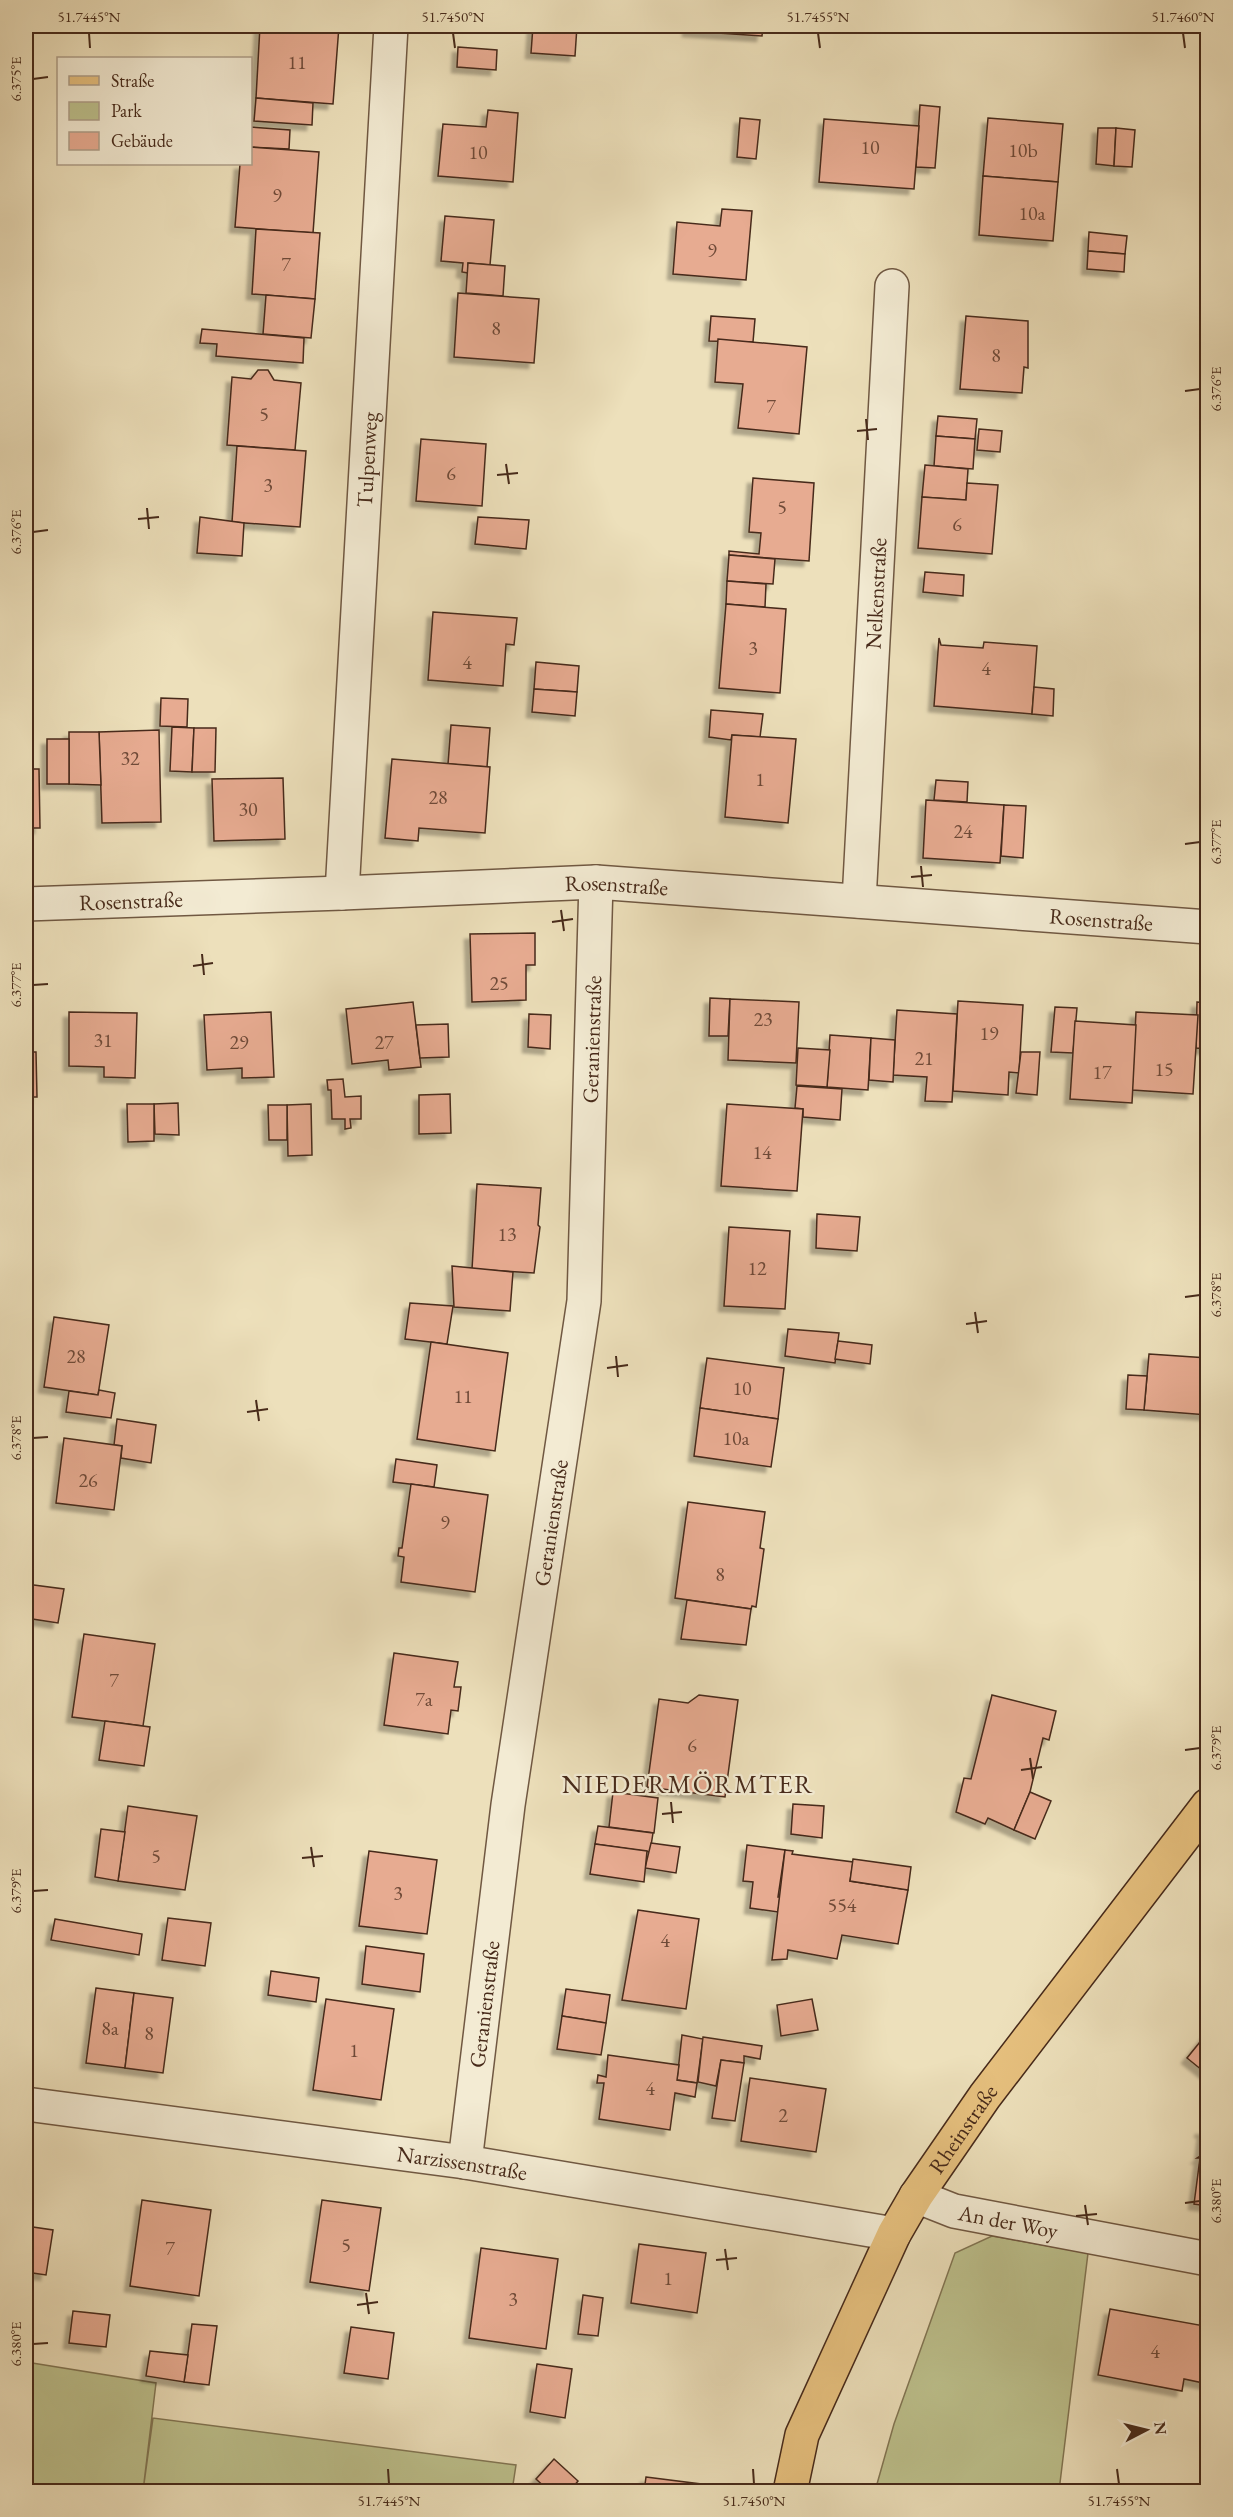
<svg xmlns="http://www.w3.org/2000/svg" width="1233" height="2517" viewBox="0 0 1233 2517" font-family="'EB Garamond',serif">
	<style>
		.green { fill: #bdc18d; stroke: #827654; stroke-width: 1.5 }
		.building { fill: #e7ab91; stroke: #472a1a; stroke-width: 1.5; filter: url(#shadow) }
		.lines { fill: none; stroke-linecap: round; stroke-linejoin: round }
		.minor-casing { stroke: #705842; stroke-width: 36 }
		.major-casing { stroke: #472a1a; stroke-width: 36 }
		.minor { stroke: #f3ebd3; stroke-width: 33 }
		.major { stroke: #e6c07e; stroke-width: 33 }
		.ticks { fill: none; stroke: #472a1a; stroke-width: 2 }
		.labels { text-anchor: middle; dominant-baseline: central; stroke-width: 4.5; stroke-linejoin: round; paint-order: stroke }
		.number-label { font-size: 20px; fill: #6f4a38 }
		.street-label { font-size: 22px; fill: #472a1a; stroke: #f3ebd3 }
		.quarter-label { font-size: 26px; letter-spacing: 1.5px; fill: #472a1a; stroke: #f3ebd3 }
		.neatline { fill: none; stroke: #472a1a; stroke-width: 2 }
		.ticks-label { font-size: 15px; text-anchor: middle; fill: #472a1a }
	</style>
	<defs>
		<filter id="shadow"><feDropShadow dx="-5.5" dy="5.5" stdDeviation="1.5" flood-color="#0004"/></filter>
	</defs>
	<rect width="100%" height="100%" fill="#ede0bb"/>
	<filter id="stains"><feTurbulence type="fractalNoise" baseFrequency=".00333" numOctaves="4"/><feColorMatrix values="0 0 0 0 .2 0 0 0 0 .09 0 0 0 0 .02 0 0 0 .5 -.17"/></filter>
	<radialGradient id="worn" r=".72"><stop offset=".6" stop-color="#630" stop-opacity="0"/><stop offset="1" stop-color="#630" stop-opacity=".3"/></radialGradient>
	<!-- green -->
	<g class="green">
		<polygon points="992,2236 1088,2253 1059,2491 875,2491 894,2424 955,2253"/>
		<polygon points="26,2362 156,2383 143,2491 153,2418 516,2465 512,2491 26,2491"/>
	</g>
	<!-- building -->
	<g class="building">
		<polygon points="260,26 339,26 333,104 256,98"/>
		<polygon points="533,26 577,26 575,56 531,53"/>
		<polygon points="688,26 763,26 762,36 688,31"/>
		<polygon points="458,47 497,50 496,70 457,67"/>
		<polygon points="256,98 313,103 312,125 254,121"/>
		<polygon points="920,105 940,107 935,168 916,167"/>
		<polygon points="488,110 518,113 513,182 438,176 443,124 486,127"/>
		<polygon points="740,118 760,120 756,159 737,157"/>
		<polygon points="988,118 1063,124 1058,182 983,176"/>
		<polygon points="824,119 919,126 914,189 819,182"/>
		<polygon points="250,127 290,130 289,149 250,147"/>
		<polygon points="1098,128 1116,128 1114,166 1096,164"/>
		<polygon points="1116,128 1135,130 1132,167 1114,166"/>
		<polygon points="250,147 319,152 313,233 235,227 240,164 250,164"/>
		<polygon points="983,176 1058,182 1053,241 979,235"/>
		<polygon points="722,209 752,211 746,280 673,274 677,222 720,226"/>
		<polygon points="445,216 494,220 490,265 468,263 468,273 462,272 463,263 441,261"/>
		<polygon points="256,229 320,233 315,299 252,294"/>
		<polygon points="1089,232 1127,236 1125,254 1088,251"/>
		<polygon points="1088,251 1125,254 1124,272 1087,269"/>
		<polygon points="468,263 505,266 503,296 466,293"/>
		<polygon points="458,293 539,299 534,363 454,357"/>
		<polygon points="266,295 315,299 311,338 263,334"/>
		<polygon points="711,316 755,319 753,342 709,341"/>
		<polygon points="966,316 1028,321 1028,368 1024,367 1022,393 960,389"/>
		<polygon points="202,329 304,338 303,363 216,356 217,344 200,343"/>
		<polygon points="718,339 807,347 799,434 738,428 743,384 715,382"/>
		<polygon points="258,370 268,370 274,380 301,383 295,450 227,445 232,377 251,379"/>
		<polygon points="938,416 977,419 975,439 936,436"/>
		<polygon points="979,429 1002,431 1000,452 977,450"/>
		<polygon points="936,436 975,439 973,469 934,466"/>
		<polygon points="421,439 486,444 482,506 416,501"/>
		<polygon points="237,446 306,451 300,527 232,522"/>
		<polygon points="925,465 968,469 966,500 922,497"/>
		<polygon points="753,478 814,483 809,561 729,555 729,551 759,554 761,533 749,532"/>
		<polygon points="967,483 998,485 992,554 918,548 922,497 966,500"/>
		<polygon points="200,517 244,523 242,556 197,553"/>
		<polygon points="478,517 529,520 526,549 475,544"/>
		<polygon points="729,555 775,559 773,584 727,581"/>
		<polygon points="925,572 964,575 963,596 923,592"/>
		<polygon points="727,581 766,584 765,607 726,604"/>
		<polygon points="726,604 786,609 780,693 719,688"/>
		<polygon points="433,612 517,618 514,645 506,644 503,686 428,680"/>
		<polygon points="939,638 941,645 983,648 984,642 1037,646 1032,714 934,706"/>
		<polygon points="536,662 579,666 577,692 534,689"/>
		<polygon points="1034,687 1054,689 1053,716 1032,714"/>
		<polygon points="534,689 577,692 575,716 532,712"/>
		<polygon points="161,698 188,699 187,727 160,726"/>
		<polygon points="711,710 763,714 760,737 732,735 731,740 709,737"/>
		<polygon points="451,725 490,728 487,767 448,764"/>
		<polygon points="172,727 194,728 192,772 170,771"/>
		<polygon points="194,728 216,728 215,772 192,772"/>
		<polygon points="159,730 161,822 102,823 99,732"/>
		<polygon points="69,732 99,732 101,785 69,784"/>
		<polygon points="732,735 796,739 788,823 725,817"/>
		<rect x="47" y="739" width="22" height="45"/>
		<polygon points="392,759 490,767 485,833 419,828 418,841 385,838"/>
		<polygon points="26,769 39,769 40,828 26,828"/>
		<polygon points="283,778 285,839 214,841 212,779"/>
		<polygon points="936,780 968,782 967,802 934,800"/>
		<polygon points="926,800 1004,805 1000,863 923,858"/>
		<polygon points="1004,805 1026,806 1023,858 1001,856"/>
		<polygon points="535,933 535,965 526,965 526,1000 472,1002 470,934"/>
		<polygon points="710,998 730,999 728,1036 709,1036"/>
		<polygon points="730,999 799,1002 796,1063 728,1060"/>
		<polygon points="958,1001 1023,1005 1019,1073 1009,1072 1008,1095 953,1091"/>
		<polygon points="413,1002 421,1067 389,1070 388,1060 352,1064 346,1009"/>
		<polygon points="1197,1002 1208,1003 1208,1049 1196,1048"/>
		<polygon points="1055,1007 1077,1008 1073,1053 1051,1052"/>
		<polygon points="897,1010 957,1014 952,1102 925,1101 927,1077 893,1075"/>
		<polygon points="69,1012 137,1013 135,1078 104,1077 104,1067 69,1066"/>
		<polygon points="271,1012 274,1077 242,1078 242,1068 207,1070 204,1015"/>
		<polygon points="1136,1012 1198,1015 1193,1094 1132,1090"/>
		<polygon points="529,1014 551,1015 550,1049 528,1047"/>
		<polygon points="1075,1021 1136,1025 1132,1103 1070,1099"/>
		<polygon points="448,1024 449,1057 420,1058 416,1025"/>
		<polygon points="830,1035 871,1038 868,1090 827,1087"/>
		<polygon points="871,1038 895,1040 893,1082 869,1080"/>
		<polygon points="798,1048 830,1050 827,1087 796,1085"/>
		<polygon points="26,1052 36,1052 37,1097 26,1097"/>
		<polygon points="1021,1052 1040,1052 1037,1095 1016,1093"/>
		<polygon points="343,1079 345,1097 361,1096 361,1119 350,1119 351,1128 345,1129 345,1119 332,1119 331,1090 328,1090 327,1080"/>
		<polygon points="797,1086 842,1089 840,1120 803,1117 803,1109 795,1108"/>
		<polygon points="450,1094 451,1133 419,1134 419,1095"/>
		<polygon points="178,1103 179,1135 155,1134 154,1104"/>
		<polygon points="127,1104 154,1104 154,1141 128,1142"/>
		<polygon points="311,1104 312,1155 288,1156 287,1105"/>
		<polygon points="727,1104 803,1109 797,1191 721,1186"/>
		<polygon points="268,1105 287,1105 287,1140 269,1140"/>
		<polygon points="477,1184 541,1188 538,1225 540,1227 534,1273 472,1269"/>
		<polygon points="817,1214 860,1217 857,1251 816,1248"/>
		<polygon points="729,1227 790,1231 785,1309 724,1306"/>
		<polygon points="452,1266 513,1272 510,1311 454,1307"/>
		<polygon points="410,1303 453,1306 447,1344 405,1339"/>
		<polygon points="54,1317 109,1325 98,1395 44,1387"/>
		<polygon points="788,1329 839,1333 835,1363 785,1356"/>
		<polygon points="838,1341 872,1345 870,1364 835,1359"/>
		<polygon points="431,1342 508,1353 495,1451 417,1439"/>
		<polygon points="1149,1354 1208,1358 1208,1415 1144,1410"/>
		<polygon points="707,1358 784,1368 778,1419 700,1408"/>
		<polygon points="1128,1375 1147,1376 1144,1410 1126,1409"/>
		<polygon points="99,1390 115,1393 111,1418 66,1412 69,1391 98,1395"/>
		<polygon points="700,1408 778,1419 771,1467 694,1456"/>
		<polygon points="117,1419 156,1425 151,1463 121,1458 122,1446 114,1445"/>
		<polygon points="64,1438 122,1446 114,1510 56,1503"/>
		<polygon points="396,1459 437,1465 434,1487 393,1482"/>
		<polygon points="411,1484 488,1495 475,1592 401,1582 404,1557 398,1556 399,1548 402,1548"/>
		<polygon points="688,1502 765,1512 760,1548 764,1549 756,1607 752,1606 751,1609 675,1598"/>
		<polygon points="26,1584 64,1589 58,1623 26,1618"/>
		<polygon points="687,1600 751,1609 746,1645 681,1639"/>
		<polygon points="84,1634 155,1644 143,1726 72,1717"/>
		<polygon points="394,1653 458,1662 454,1687 461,1687 458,1711 451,1710 448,1734 384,1725"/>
		<polygon points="699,1695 738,1700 725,1797 647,1787 659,1699 688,1703"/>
		<polygon points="992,1695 1056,1711 1049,1740 1043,1738 1030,1792 1014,1830 988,1818 985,1824 956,1812 964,1778 971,1779"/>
		<polygon points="105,1721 150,1727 144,1766 99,1760"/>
		<polygon points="613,1792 658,1798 654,1833 609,1827"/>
		<polygon points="1030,1792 1051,1801 1035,1839 1014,1830"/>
		<polygon points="793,1804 824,1806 822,1838 791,1834"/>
		<polygon points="128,1806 197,1816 185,1890 118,1881"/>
		<polygon points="598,1826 653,1833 650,1852 595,1844"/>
		<polygon points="101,1829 125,1832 118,1881 95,1877"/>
		<polygon points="651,1843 680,1847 676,1873 645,1868"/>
		<polygon points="595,1844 647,1851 644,1882 590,1874"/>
		<polygon points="747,1845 785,1850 778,1897 780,1897 778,1912 750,1908 753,1882 743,1881"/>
		<polygon points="785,1850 793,1851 792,1854 853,1862 850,1881 908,1890 898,1944 842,1935 837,1959 788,1950 787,1959 772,1960"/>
		<polygon points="369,1851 437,1860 427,1934 359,1926"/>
		<polygon points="853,1859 911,1867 908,1890 850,1881"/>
		<polygon points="638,1910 699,1919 686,2009 622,2000"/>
		<polygon points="168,1918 211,1923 205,1966 162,1960"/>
		<polygon points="55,1919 142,1934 139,1955 51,1940"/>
		<polygon points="366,1946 424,1954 420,1992 362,1984"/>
		<polygon points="271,1971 319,1978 316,2002 268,1995"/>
		<polygon points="96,1988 134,1993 125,2068 86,2063"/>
		<polygon points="566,1989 610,1995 606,2023 562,2016"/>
		<polygon points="134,1993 173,1998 163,2073 125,2068"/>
		<polygon points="326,1999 394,2009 381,2100 313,2090"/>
		<polygon points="812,1999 818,2030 781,2036 777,2005"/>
		<polygon points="562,2016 606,2023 601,2055 557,2049"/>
		<polygon points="1208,2032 1208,2075 1187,2058"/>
		<polygon points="682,2035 703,2039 697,2083 677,2080"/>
		<polygon points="703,2037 762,2046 760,2059 744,2056 744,2063 721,2060 716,2086 698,2082"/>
		<polygon points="608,2055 679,2065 677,2080 697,2083 695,2097 675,2093 670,2130 599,2119 604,2083 597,2083 598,2075 606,2077"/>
		<polygon points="721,2060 744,2063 735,2121 712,2118"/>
		<polygon points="750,2078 826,2089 816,2152 741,2141"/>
		<polygon points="1201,2129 1208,2130 1208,2206 1194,2204 1200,2158 1197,2158 1200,2156 1203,2132 1200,2132"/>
		<polygon points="142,2200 211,2210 199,2296 130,2286"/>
		<polygon points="322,2200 381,2208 369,2291 310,2282"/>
		<polygon points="26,2226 53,2230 46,2275 26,2272"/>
		<polygon points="639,2244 706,2253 697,2313 631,2303"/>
		<polygon points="481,2248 558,2259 546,2349 469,2338"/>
		<polygon points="583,2295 603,2298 598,2336 578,2334"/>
		<polygon points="1110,2309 1204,2326 1208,2312 1208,2384 1184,2379 1182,2391 1098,2375"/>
		<polygon points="73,2311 110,2315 106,2347 69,2343"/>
		<polygon points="192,2324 217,2326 209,2385 184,2382"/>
		<polygon points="351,2327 394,2333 388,2379 344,2373"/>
		<polygon points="150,2351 188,2355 184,2382 146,2376"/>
		<polygon points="537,2364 572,2369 565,2418 530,2412"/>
		<polygon points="554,2459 578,2481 569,2492 550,2492 536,2479"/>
		<polygon points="646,2477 701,2484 700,2492 644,2492"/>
	</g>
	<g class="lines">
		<defs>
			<g id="minor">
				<path id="s1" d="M342 893 391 26"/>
				<path id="s2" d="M859 901 892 286"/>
				<path id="s3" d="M26 904 342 893 596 882 1208 927"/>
				<path id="s4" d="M26 2104 465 2162 894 2234"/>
				<path id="s5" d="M465 2162 508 1805 584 1301 596 882"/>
				<path id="s6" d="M916 2196 954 2211 1208 2259"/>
			</g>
			<g id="major">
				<path id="s7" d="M790 2492 802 2435 894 2234 916 2196 985 2096 1208 1805"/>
			</g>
		</defs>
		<!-- minor casing -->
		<use href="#minor" class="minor-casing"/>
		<!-- major casing -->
		<use href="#major" class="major-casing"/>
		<!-- minor -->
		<use href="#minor" class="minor"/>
		<!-- major -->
		<use href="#major" class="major"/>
	</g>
	<!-- ticks -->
	<path class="ticks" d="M89 33 90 48M453 33 455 48M818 33 820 48M1183 33 1185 48M33 79 48 77M1185 391 1200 389M866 419 868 440M857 431 877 429M506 464 509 484M497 475 518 473M147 508 149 529M138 519 159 517M33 532 48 530M1185 844 1200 842M921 866 923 887M911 877 932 875M561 910 564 931M552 922 573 919M202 954 204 975M193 966 213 963M33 985 48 984M1185 1297 1200 1295M975 1312 978 1333M966 1324 987 1321M616 1356 618 1377M607 1368 628 1365M256 1400 259 1421M247 1412 268 1409M33 1438 48 1437M1185 1750 1200 1748M1030 1758 1033 1779M1021 1770 1042 1767M671 1802 673 1823M662 1814 682 1812M311 1847 314 1867M302 1858 323 1856M33 1891 48 1890M1185 2203 1200 2201M1085 2205 1088 2225M1076 2216 1097 2214M725 2249 728 2270M716 2260 737 2258M366 2293 369 2314M357 2305 378 2302M33 2344 48 2343M388 2469 389 2484M753 2469 754 2484M1117 2469 1119 2484"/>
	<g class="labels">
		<!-- number labels -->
		<g class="number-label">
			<text x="297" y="62">11</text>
			<text x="870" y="147">10</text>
			<text x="1023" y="150">10b</text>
			<text x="478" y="152">10</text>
			<text x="277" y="195">9</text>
			<text x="1032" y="213">10a</text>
			<text x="712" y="250">9</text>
			<text x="286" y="264">7</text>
			<text x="496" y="328">8</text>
			<text x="996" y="355">8</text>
			<text x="771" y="406">7</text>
			<text x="264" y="414">5</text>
			<text x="451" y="473">6</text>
			<text x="268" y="485">3</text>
			<text x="782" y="507">5</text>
			<text x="957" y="524">6</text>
			<text x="753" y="648">3</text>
			<text x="467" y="662">4</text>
			<text x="986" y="668">4</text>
			<text x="130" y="758">32</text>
			<text x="760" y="779">1</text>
			<text x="438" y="797">28</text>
			<text x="248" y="809">30</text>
			<text x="963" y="831">24</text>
			<text x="499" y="983">25</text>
			<text x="763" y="1019">23</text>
			<text x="989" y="1033">19</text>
			<text x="103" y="1040">31</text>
			<text x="239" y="1042">29</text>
			<text x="384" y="1042">27</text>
			<text x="924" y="1058">21</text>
			<text x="1164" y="1069">15</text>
			<text x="1102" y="1072">17</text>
			<text x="762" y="1152">14</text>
			<text x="507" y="1234">13</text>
			<text x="757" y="1268">12</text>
			<text x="76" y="1356">28</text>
			<text x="742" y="1388">10</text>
			<text x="463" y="1396">11</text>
			<text x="736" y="1438">10a</text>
			<text x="88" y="1480">26</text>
			<text x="445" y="1522">9</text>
			<text x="720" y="1574">8</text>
			<text x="114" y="1680">7</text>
			<text x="424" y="1699">7a</text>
			<text x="692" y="1745">6</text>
			<text x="156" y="1856">5</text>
			<text x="398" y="1893">3</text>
			<text x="842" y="1905">554</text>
			<text x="665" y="1940">4</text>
			<text x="110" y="2028">8a</text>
			<text x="149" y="2033">8</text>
			<text x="354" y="2050">1</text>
			<text x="650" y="2088">4</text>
			<text x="783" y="2115">2</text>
			<text x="346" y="2245">5</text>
			<text x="170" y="2248">7</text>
			<text x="668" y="2278">1</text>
			<text x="513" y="2299">3</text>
			<text x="1155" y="2351">4</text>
		</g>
		<!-- street labels -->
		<g class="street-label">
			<text stroke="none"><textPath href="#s1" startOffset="434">Tulpenweg</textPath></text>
			<text stroke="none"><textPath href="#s2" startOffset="308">Nelkenstraße</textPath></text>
			<text stroke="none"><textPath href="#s3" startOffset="591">Rosenstraße</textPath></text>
			<text stroke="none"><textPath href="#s3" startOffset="105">Rosenstraße</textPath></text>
			<text stroke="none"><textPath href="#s3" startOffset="1077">Rosenstraße</textPath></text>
			<text stroke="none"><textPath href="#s5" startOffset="1131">Geranienstraße</textPath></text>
			<text stroke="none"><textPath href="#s5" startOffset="645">Geranienstraße</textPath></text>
			<text stroke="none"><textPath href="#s5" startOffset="159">Geranienstraße</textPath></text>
			<text stroke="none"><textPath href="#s7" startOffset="405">Rheinstraße</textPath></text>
			<text stroke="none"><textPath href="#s4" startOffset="440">Narzissenstraße</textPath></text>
			<text stroke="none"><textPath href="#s6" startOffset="96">An der Woy</textPath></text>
		</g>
		<!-- quarter labels -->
		<g class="quarter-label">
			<text x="688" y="1784">NIEDERMÖRMTER</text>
		</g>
	</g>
	<!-- margin -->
	<rect width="1233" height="2517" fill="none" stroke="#ede0bb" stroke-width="66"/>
	<!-- legend -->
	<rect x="57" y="57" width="195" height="108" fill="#f3ebd3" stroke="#ae9e89" stroke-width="1.5"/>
	<rect x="69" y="76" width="30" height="9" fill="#e6c07e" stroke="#ae9e89" stroke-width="1.5"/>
	<text x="111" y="87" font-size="18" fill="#472a1a">Straße</text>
	<rect x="69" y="102" width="30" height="18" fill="#bdc18d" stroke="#ae9e89" stroke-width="1.5"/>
	<text x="111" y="117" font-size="18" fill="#472a1a">Park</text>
	<rect x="69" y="132" width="30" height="18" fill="#e7ab91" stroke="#ae9e89" stroke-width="1.5"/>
	<text x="111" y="147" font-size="18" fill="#472a1a">Gebäude</text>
	<!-- north arrow -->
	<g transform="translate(1146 2430) rotate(83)" stroke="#f3ebd3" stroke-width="4.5" paint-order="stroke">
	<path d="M0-4.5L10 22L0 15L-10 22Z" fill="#472a1a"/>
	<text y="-9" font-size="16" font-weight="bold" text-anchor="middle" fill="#472a1a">N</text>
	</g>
	<rect x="33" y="33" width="1167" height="2451" class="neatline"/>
	<g class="ticks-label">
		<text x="89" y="22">51.7445°N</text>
		<text x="453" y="22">51.7450°N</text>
		<text x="818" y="22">51.7455°N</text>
		<text x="1183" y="22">51.7460°N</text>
		<text transform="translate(16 79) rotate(-90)" y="5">6.375°E</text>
		<text transform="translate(1216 389) rotate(-90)" y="5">6.376°E</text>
		<text transform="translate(16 532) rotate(-90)" y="5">6.376°E</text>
		<text transform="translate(1216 842) rotate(-90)" y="5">6.377°E</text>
		<text transform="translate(16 985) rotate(-90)" y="5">6.377°E</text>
		<text transform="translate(1216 1295) rotate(-90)" y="5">6.378°E</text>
		<text transform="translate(16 1438) rotate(-90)" y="5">6.378°E</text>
		<text transform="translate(1216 1748) rotate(-90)" y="5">6.379°E</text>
		<text transform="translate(16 1891) rotate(-90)" y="5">6.379°E</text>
		<text transform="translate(1216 2201) rotate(-90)" y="5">6.380°E</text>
		<text transform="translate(16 2344) rotate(-90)" y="5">6.380°E</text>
		<text x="389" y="2506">51.7445°N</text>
		<text x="754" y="2506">51.7450°N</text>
		<text x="1119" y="2506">51.7455°N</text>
	</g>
	<rect width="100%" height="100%" filter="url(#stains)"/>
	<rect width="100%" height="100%" fill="url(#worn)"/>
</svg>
